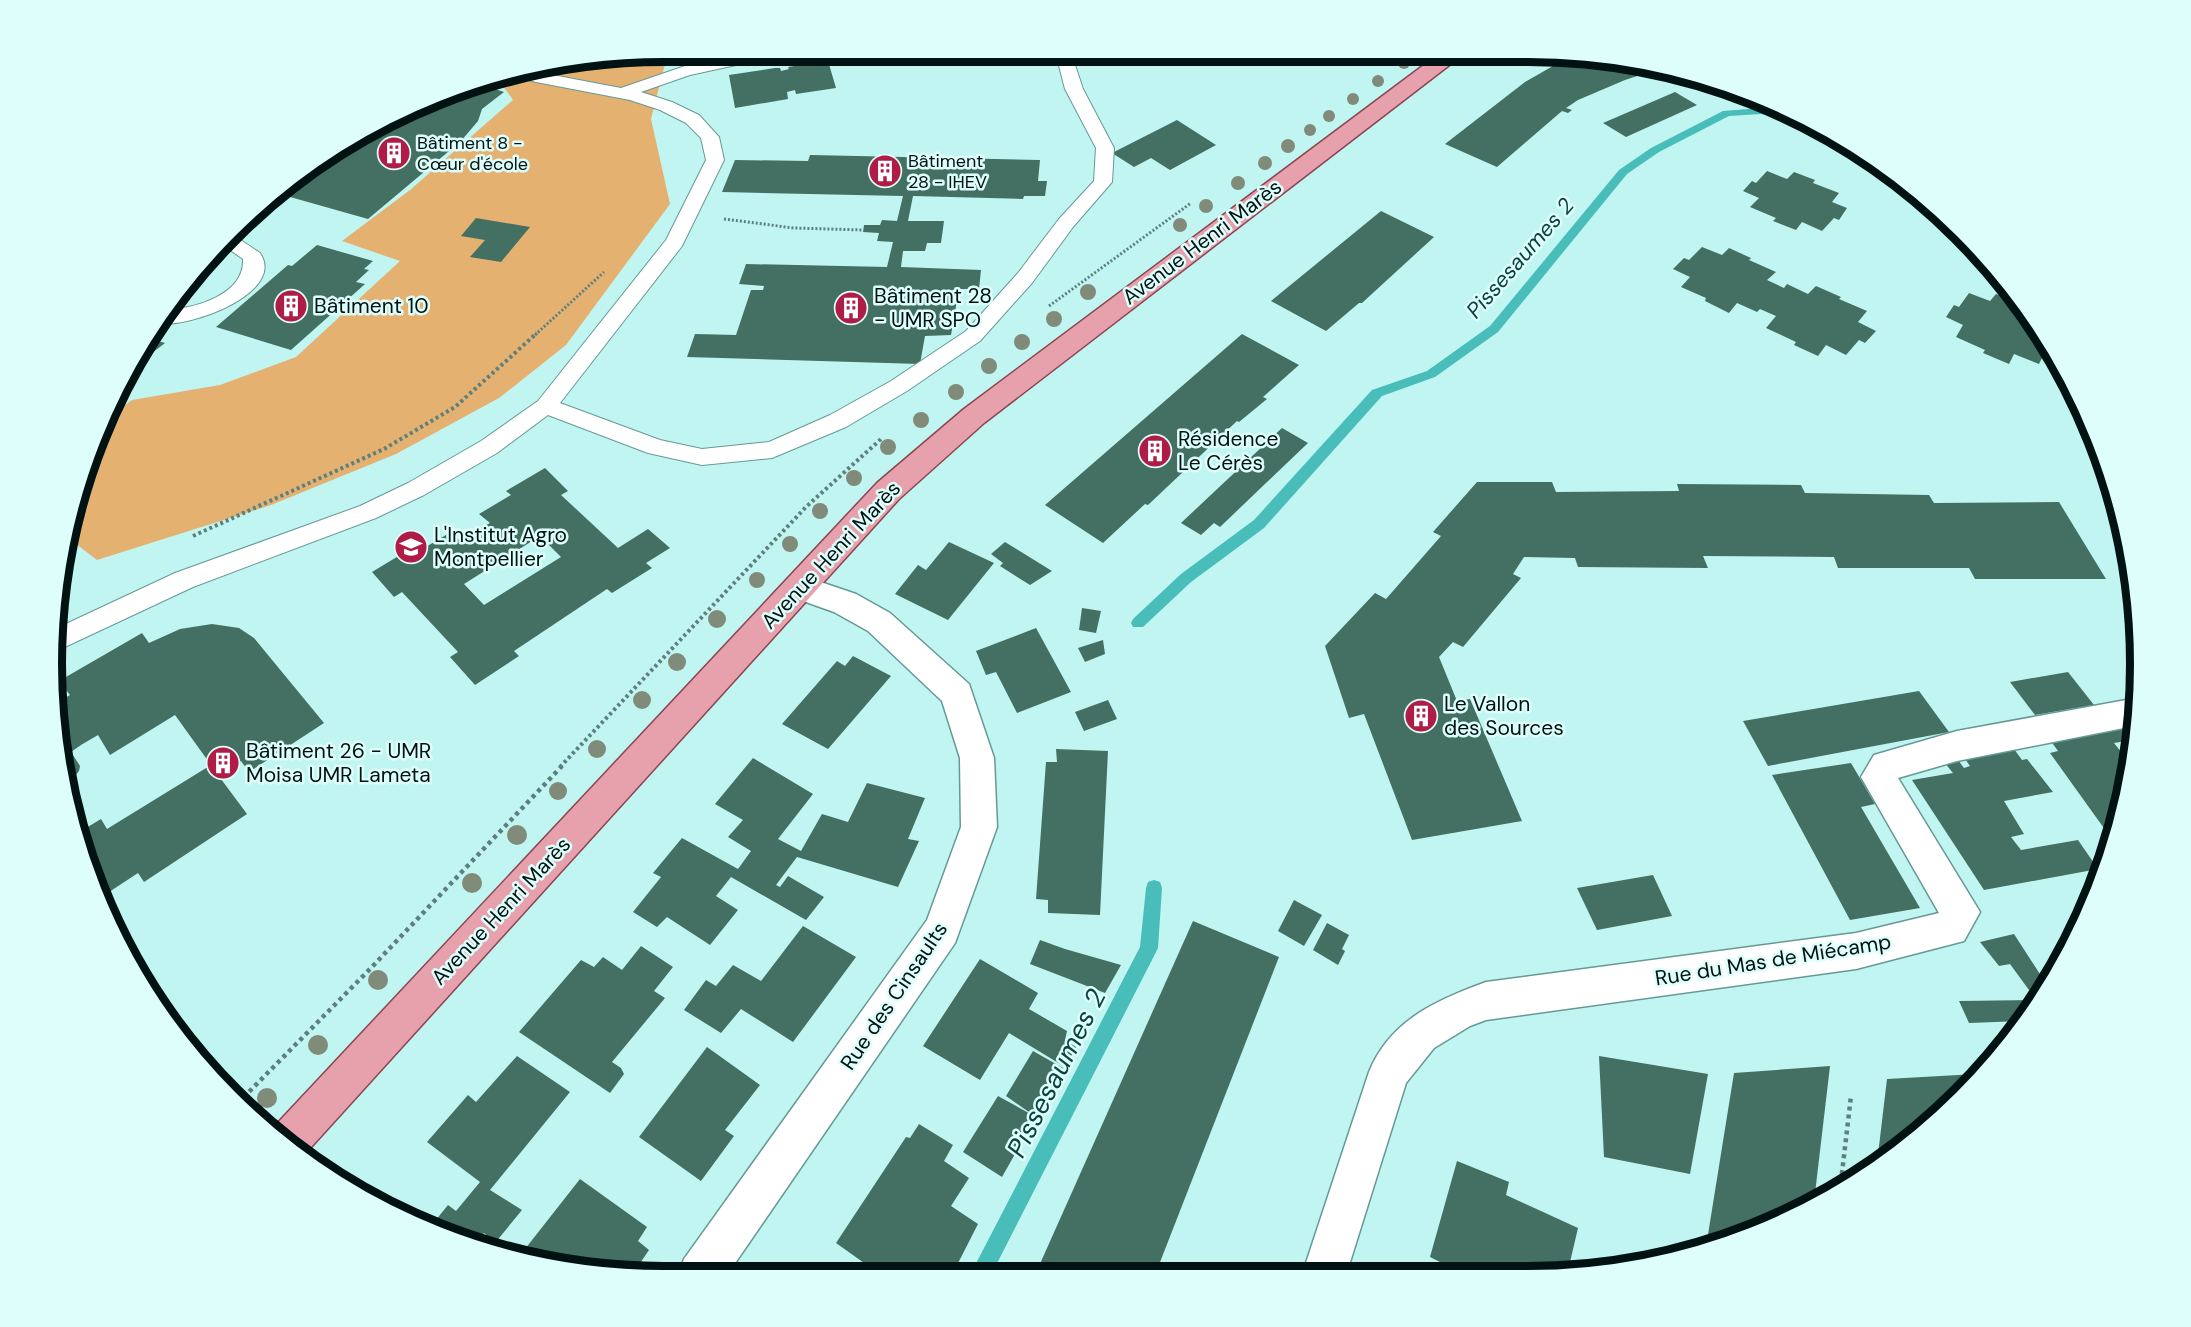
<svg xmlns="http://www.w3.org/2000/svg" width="2191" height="1327" viewBox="0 0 2191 1327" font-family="'DM Sans',sans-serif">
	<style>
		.green { fill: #e4b170 }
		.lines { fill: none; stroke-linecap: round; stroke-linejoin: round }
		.stream { fill: #48bdb9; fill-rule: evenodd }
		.building { fill: #437062; fill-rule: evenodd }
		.lane-casing { stroke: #669996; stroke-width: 2 }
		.street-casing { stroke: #669996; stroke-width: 3 }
		.primary-casing { stroke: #8a4651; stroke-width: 3 }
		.path-far2 { stroke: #5d807e; stroke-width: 3; stroke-dasharray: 2 2; stroke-linecap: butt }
		.path-far1 { stroke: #5d807e; stroke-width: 4; stroke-dasharray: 3 3; stroke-linecap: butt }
		.path { stroke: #5d807e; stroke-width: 4.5; stroke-dasharray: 4 4; stroke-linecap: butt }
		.lane { fill: #fff; fill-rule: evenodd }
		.street { fill: #fff; fill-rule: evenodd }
		.primary { fill: #e6a1ac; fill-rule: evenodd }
		.tree { fill: #808b7a }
		.labels { text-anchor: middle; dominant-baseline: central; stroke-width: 5; stroke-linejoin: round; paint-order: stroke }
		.far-poi-label { font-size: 18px; fill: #001211; stroke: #defefc; text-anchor: start }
		.street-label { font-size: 21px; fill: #001211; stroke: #defefc }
		.poi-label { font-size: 21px; fill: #001211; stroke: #defefc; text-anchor: start }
		.water-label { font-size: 22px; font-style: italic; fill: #0c4240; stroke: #defefc }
		.near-water-label { font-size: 27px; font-style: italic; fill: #0c4240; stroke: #defefc }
		.rim { fill: none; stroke: #001211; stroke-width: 8 }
	</style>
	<rect width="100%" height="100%" fill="#c0f5f2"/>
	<!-- green -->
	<polygon class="green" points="583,56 667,56 651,119 670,204 566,345 499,398 396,454 271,505 97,560 67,537 83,467 103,421 132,400 220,385 296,357 400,261 342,241 410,190 513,100 498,79 499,76"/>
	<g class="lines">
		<!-- stream -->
		<g class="stream">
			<polygon points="1761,108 1785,113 1800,121 1796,122 1761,114 1729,116 1659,152 1627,174 1498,332 1435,377 1382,396 1264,528 1191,582 1143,627 1133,627 1131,623 1133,619 1181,574 1254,520 1372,390 1427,371 1490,326 1619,170 1651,148 1723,111"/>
			<polygon points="1154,880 1160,882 1162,888 1158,948 1155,954 991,1275 970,1275 1140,947 1146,888 1148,882"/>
		</g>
	</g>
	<!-- building -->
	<g class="building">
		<polygon points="1582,55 1656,70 1625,80 1578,100 1566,108 1572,110 1568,113 1562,111 1497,167 1445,144 1525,82 1553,66"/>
		<polygon points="828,61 836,88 796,94 795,90 787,92 788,99 735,108 729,75 775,68 780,68 781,71 789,69 788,67"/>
		<polygon points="474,82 504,92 482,109 478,121 461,141 368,219 276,193 291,177 392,114"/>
		<polygon points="1675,92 1697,105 1626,137 1603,123"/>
		<polygon points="1177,120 1216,145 1170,170 1151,158 1134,167 1112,153"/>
		<polygon points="810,155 1040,160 1038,181 1047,181 1045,196 1024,196 1023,199 913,196 908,221 944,221 941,243 927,243 925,251 903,251 901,267 981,270 979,289 959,289 951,335 925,336 920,364 687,357 695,334 736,335 751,290 763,290 764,286 739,284 746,264 887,267 893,242 877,241 879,233 863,232 864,225 880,225 882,220 897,221 903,196 722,192 735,160 808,161"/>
		<polygon points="1767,171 1787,179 1794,172 1815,180 1813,183 1839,193 1832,202 1847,208 1839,220 1834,218 1822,231 1802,222 1796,230 1773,221 1776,218 1750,207 1759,198 1743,191 1752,181 1756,183"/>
		<polygon points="1381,211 1434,237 1362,303 1359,303 1326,331 1271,301"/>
		<polygon points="1944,217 1961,231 1976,249 1948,238 1956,228 1940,221"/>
		<polygon points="476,218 530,227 501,262 470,257 485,240 461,236"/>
		<polygon points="317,245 373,261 364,269 369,270 356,282 365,284 291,350 216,327 288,265 292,266"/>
		<polygon points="1702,247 1722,255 1729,248 1751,258 1749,260 1776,272 1767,280 1784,288 1787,284 1808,294 1816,286 1841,297 1839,299 1867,311 1858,322 1876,331 1865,343 1859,340 1846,355 1826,345 1818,356 1794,345 1796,342 1766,328 1776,316 1760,309 1757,312 1737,303 1729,313 1705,301 1706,298 1681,287 1690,277 1673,269 1684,258 1689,260"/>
		<polygon points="1969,293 1990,301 1996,294 2021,304 2037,324 2051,349 2047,348 2039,364 2014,354 2009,364 1983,353 1985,350 1956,337 1963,325 1946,317 1954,305 1959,307"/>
		<polygon points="1242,334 1299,365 1263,397 1267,399 1239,422 1237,421 1148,505 1145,504 1103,543 1045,505"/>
		<polygon points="148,338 165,343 126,373"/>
		<polygon points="1282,428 1308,443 1220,527 1214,523 1201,535 1181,523"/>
		<path d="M545 468 568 491 561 495 618 548 648 529 670 548 646 563 652 568 612 593 607 589 514 651 519 656 475 685 450 657 458 652 402 592 394 597 372 572 415 546 419 551 451 532 459 540 490 523 479 514 511 495 506 491ZM540 536 561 557 484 605 464 584Z"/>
		<polygon points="1477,482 1552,482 1556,492 1679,491 1677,484 1801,485 1805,493 1929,495 1934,503 2059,502 2106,579 1975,579 1969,568 1838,568 1834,557 1703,556 1708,568 1578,567 1575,558 1524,557 1513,574 1521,578 1463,647 1453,642 1439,657 1457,701 1470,699 1522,821 1412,840 1364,714 1349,718 1325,646 1375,593 1386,599 1441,536 1433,532"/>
		<polygon points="949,542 994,563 948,620 895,594 918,565 926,570"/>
		<polygon points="1005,542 1052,571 1030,585 1000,566 1003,563 991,554"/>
		<polygon points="1082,608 1101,611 1096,633 1079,630"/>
		<polygon points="212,624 239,628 254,638 324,723 249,772 241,761 218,775 247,814 144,882 138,873 100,898 84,861 76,834 101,819 107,829 211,765 175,715 110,755 98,735 81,745 71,752 80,766 79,771 72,780 63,785 54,695 58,702 70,695 59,681 142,633 149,643 180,629"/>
		<polygon points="1036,628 1071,692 1017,713 996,672 986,675 976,651"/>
		<polygon points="1103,640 1105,654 1085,662 1078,648"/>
		<polygon points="853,656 891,676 828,749 782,724 837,661 845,666"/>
		<polygon points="2068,672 2094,705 2035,715 2010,682"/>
		<polygon points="1919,691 1949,732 1768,766 1743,721"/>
		<polygon points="1108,700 1117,719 1084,731 1075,712"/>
		<polygon points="2134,724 2132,740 2114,743 2130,763 2128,783 2111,838 2050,753 2058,751 2048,737"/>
		<polygon points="1056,749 1108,751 1100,915 1048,913 1048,900 1036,899 1046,762 1057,762"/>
		<polygon points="2014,749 2022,760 2027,759 2053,792 2004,801 2024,834 2011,837 2021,850 2078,840 2098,869 1984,890 1912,780 1953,773 1944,762 1958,760 1964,768 1970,766 1965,759"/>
		<polygon points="753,758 813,794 778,839 801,851 822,814 848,822 867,783 925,798 908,839 919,841 898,887 797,857 776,885 780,887 788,876 824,897 806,920 731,877 716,896 738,910 710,945 667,917 657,927 633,912 661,877 653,873 682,838 738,869 751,851 728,837 743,820 715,804"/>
		<polygon points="1851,763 1875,804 1861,807 1920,908 1850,920 1772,775"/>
		<polygon points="1653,875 1672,916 1597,930 1577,888"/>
		<polygon points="1294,900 1322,915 1304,946 1278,931"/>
		<polygon points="1193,921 1279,957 1155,1275 1035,1275"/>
		<polygon points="1327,923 1349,935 1342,949 1345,951 1338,965 1313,950"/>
		<polygon points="803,926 856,957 793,1042 741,1009 721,1033 684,1010 706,980 716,986 733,965 761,981"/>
		<polygon points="2014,934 2047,985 2046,986 2029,990 2010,964 1999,966 1980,942"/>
		<polygon points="1040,940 1065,949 1121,965 1105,993 1030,964"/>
		<polygon points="641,946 673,967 654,991 665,998 612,1062 621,1068 624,1074 610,1093 519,1032 581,960 594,967 603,957 622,970"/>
		<polygon points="980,959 1038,993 1029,1009 1067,1031 1065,1040 1076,1047 1065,1067 1009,1033 980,1080 923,1046"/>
		<polygon points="2039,1000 2022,1021 1969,1023 1959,1001"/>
		<polygon points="707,1047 760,1085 725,1130 734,1136 701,1181 639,1137"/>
		<polygon points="1033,1051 1063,1068 1036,1117 1006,1096"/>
		<polygon points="517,1056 570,1092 490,1190 522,1210 495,1243 484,1233 474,1245 466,1243 431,1226 448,1205 456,1211 480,1182 427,1142 468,1095 476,1102"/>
		<polygon points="1599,1056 1708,1074 1690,1174 1604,1157"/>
		<polygon points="1830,1066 1814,1202 1706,1247 1734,1073"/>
		<polygon points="1976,1074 1932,1124 1877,1163 1887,1079"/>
		<polygon points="998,1096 1036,1117 1002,1177 963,1152"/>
		<polygon points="919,1124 953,1145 944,1161 969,1178 951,1206 978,1224 952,1275 881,1275 836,1243 906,1137 910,1138"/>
		<polygon points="1457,1161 1509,1182 1506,1195 1578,1228 1567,1275 1466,1275 1430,1257"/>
		<polygon points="580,1179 647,1227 638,1241 649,1250 632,1275 536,1257 525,1249"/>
	</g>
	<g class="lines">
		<defs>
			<g id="lane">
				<polygon points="1050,54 1067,54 1075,65 1083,89 1114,148 1112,182 1073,227 1032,283 980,341 907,391 846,427 772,458 702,465 648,453 548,415 497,453 424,495 376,518 193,587 52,653 53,630 175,573 360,506 408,483 481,441 538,401 666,240 706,160 701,138 686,123 660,110 630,100 536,82 508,74 526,70 621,88 685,66 731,56 761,56 759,60 690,75 641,92 672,102 699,115 719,137 724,160 682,246 560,403 660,440 702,449 769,442 830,415 891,381 966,331 1018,273 1059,219 1094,181 1096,148 1065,89 1059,66"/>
				<path d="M233 235 260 253C287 293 187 329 158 323L165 310C194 309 245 295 243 259L223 245Z"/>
			</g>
			<g id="street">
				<polygon points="800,575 856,594 890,613 969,684 994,758 997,827 955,943 727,1275 678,1275 684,1259 927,920 961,827 960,758 942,701 868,631 834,612 789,596 784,587 789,578"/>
				<path d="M2137 698 2134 726 1957 761 1898 778 1980 912 1964 941 1856 969 1486 1020 1470 1026 1434 1048 1406 1083 1346 1275H1302L1369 1072C1390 1020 1437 1000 1486 982L1856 933 1939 913 1861 777 1874 755 1957 731Z"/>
			</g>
			<polygon id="primary" points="1440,53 1465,53 984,423 899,499 303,1156 271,1130 877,483 964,409"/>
		</defs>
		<!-- lane casing -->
		<use href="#lane" class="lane-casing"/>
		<!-- street casing -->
		<use href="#street" class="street-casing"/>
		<!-- primary casing -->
		<use href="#primary" class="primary-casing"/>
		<!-- path-far2 -->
		<g class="path-far2">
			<polyline points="724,219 794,228 863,230"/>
			<polyline points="1049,306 1191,203"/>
			<polyline points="535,335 604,272"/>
		</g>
		<!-- path-far1 -->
		<g class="path-far1">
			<polyline points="193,536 384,449 455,407 537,333"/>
			<polyline points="560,767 806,507 881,439"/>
		</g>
		<!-- path -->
		<g class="path">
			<polyline points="238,1103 371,968 562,766"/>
			<polyline points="1840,1190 1851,1096"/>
		</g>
		<!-- lane -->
		<use href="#lane" class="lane"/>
		<!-- street -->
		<use href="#street" class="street"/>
		<!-- primary -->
		<use href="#primary" class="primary"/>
	</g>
	<!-- trees -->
	<g class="tree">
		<circle cx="1404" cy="63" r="6"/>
		<circle cx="1378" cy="81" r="6"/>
		<circle cx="1353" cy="99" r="6"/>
		<circle cx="1329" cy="116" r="6"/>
		<circle cx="1310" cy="130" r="6"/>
		<circle cx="1288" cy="146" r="7"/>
		<circle cx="1265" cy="163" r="7"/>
		<circle cx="1238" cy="183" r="7"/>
		<circle cx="1206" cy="206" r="7"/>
		<circle cx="1180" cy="225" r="7"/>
		<circle cx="1088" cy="292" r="8"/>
		<circle cx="1054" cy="319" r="8"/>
		<circle cx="1022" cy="342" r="8"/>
		<circle cx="989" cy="366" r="8"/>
		<circle cx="956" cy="392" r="8"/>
		<circle cx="921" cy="420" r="8"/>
		<circle cx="888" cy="447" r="8"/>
		<circle cx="854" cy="478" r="8"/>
		<circle cx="820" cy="511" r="8"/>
		<circle cx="790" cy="544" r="8"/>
		<circle cx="757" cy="580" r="8"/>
		<circle cx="717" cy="619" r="9"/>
		<circle cx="677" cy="662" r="9"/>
		<circle cx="642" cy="700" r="9"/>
		<circle cx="597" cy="749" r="9"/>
		<circle cx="558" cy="791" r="9"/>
		<circle cx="517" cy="835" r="10"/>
		<circle cx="472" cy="883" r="10"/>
		<circle cx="378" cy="980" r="10"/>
		<circle cx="318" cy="1045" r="10"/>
		<circle cx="267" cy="1098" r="10"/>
	</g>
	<!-- icons -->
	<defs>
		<symbol id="building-disc" viewBox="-11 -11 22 22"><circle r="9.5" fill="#af1c45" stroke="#defefc"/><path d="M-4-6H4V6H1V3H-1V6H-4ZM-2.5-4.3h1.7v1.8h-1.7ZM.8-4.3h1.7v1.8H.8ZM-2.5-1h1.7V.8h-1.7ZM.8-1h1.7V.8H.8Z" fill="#fff"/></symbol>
		<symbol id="university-disc" viewBox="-11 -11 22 22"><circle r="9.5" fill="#af1c45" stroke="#defefc"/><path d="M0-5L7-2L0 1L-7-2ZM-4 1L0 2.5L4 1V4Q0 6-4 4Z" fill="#fff"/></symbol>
	</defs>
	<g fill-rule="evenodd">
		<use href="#building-disc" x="375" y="134" width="38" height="38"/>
		<use href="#building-disc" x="866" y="152" width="38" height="38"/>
		<use href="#building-disc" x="272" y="287" width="38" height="38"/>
		<use href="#building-disc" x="832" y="289" width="38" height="38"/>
		<use href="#building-disc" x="1136" y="432" width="38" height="38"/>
		<use href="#university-disc" x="392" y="528" width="38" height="38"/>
		<use href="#building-disc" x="1402" y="697" width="38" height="38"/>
		<use href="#building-disc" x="204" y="744" width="38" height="38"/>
	</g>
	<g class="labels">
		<!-- far-poi labels -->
		<g class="far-poi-label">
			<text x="417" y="143">Bâtiment 8 -<tspan x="417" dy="21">Cœur d'école</tspan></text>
			<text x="908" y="161">Bâtiment<tspan x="908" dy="21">28 - IHEV</tspan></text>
		</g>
		<!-- street labels -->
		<g class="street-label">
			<text transform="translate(1202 242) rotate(-37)">Avenue Henri Marès</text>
			<text transform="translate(831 555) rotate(-47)">Avenue Henri Marès</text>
			<text transform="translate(501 911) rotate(-47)">Avenue Henri Marès</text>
			<text transform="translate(1773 960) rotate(-9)">Rue du Mas de Miécamp</text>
			<text transform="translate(894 996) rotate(-56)">Rue des Cinsaults</text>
		</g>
		<!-- poi labels -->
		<g class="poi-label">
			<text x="874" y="296">Bâtiment 28<tspan x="874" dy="24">- UMR SPO</tspan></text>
			<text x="314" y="306">Bâtiment 10</text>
			<text x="1178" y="439">Résidence<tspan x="1178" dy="24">Le Cérès</tspan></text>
			<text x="434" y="535">L'Institut Agro<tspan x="434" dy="24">Montpellier</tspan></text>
			<text x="1444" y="704">Le Vallon<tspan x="1444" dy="24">des Sources</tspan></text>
			<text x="246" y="751">Bâtiment 26 - UMR<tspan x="246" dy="24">Moisa UMR Lameta</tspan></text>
		</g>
		<!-- water labels -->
		<g class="water-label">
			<text transform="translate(1520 258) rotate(-49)">Pissesaumes 2</text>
		</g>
		<!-- near-water labels -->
		<g class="near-water-label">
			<text transform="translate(1056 1073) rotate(-63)">Pissesaumes 2</text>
		</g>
	</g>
	<!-- crop -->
	<path d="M0 0H2191V1327H0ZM664 62H1528A602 602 0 0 1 2130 664V664A602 602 0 0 1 1528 1266H664A602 602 0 0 1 62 664V664A602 602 0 0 1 664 62Z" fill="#defefc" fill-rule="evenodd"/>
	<path class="rim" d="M664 62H1528A602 602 0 0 1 2130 664V664A602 602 0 0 1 1528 1266H664A602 602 0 0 1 62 664V664A602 602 0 0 1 664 62Z"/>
</svg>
